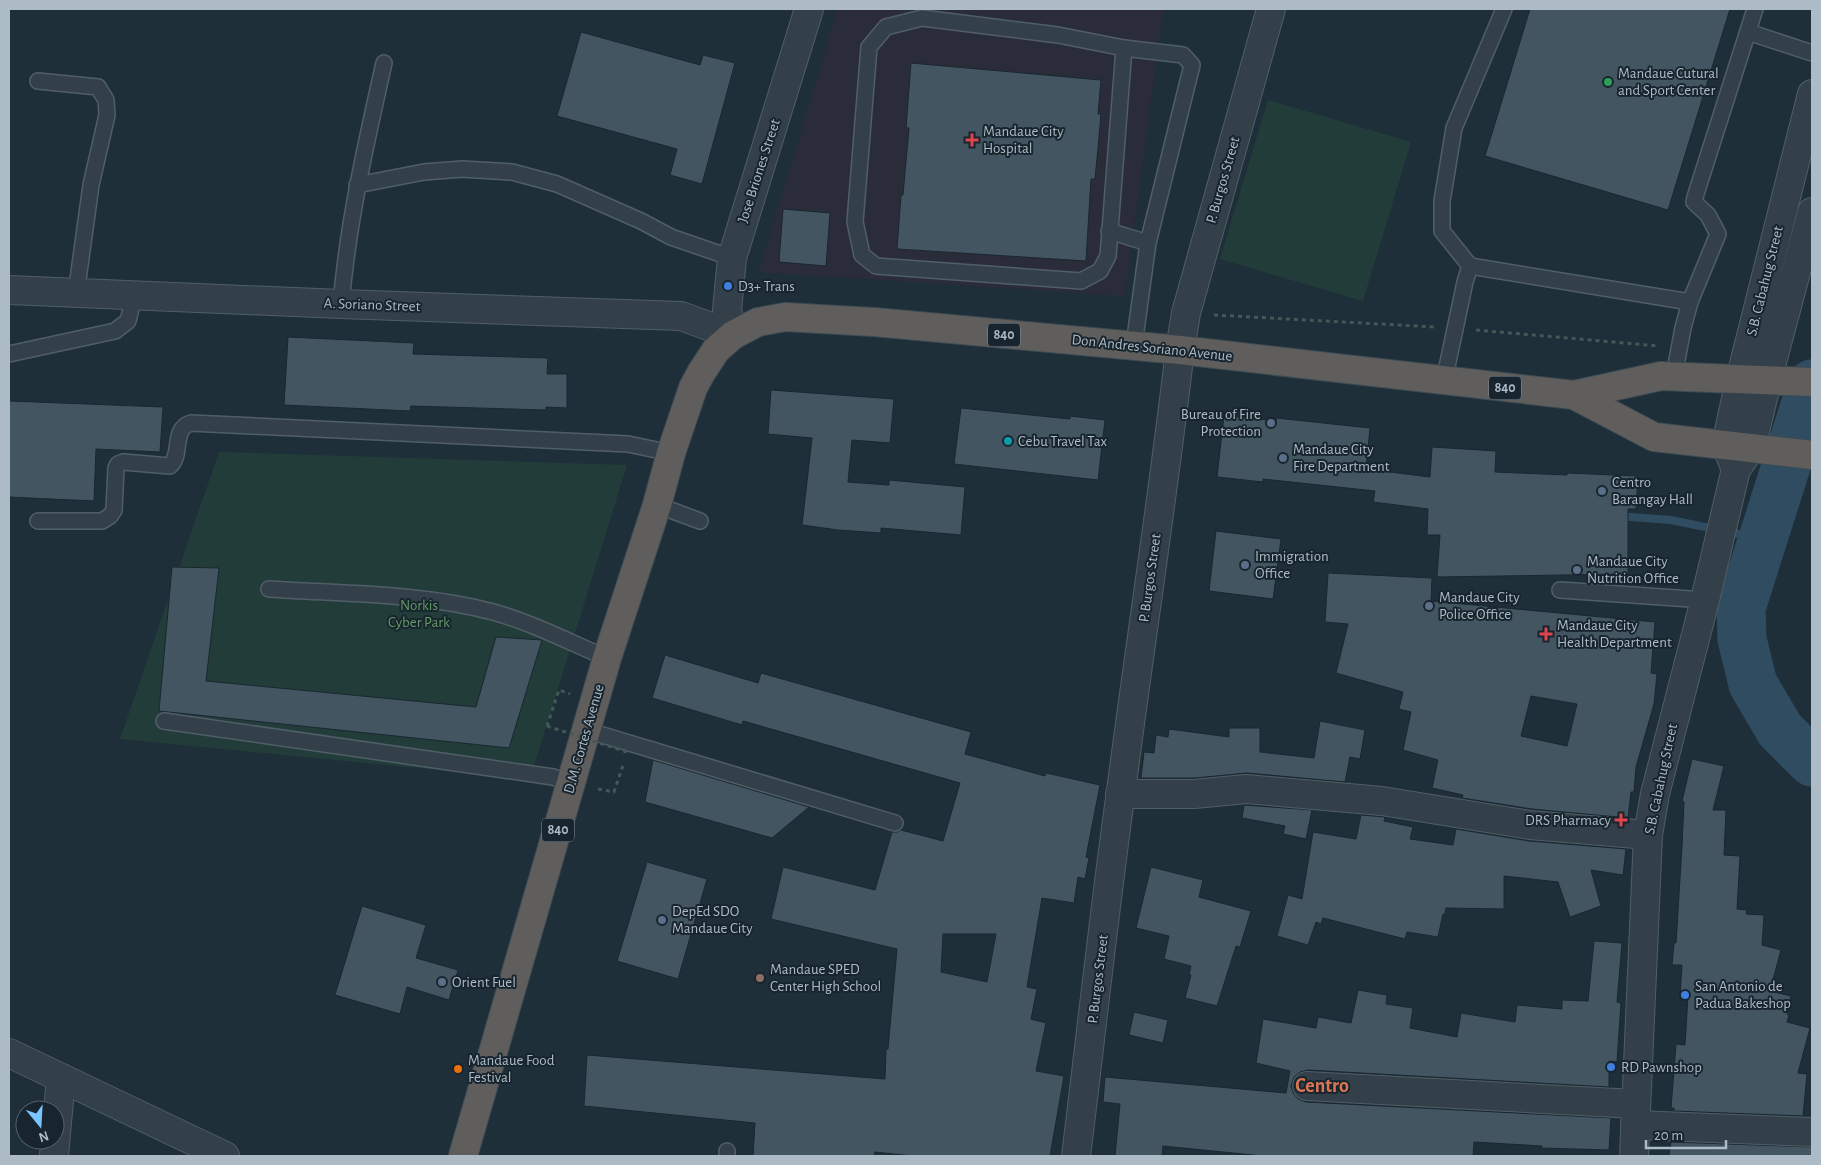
<svg xmlns="http://www.w3.org/2000/svg" width="1821" height="1165" viewBox="0 0 1821 1165" font-family="'Alegreya Sans',sans-serif">
	<style>
		.medical { fill: #2b2c3a }
		.green { fill: #223c3a }
		.lines { fill: none; stroke-linecap: round; stroke-linejoin: round }
		.stream { stroke: #2f4c60; stroke-width: 8 }
		.river { stroke: #2f4c60; stroke-width: 49 }
		.building { fill: #425561; stroke: #1a2730; fill-rule: evenodd }
		.service-casing { stroke: #505e67; stroke-width: 18 }
		.minor-casing { stroke: #505e67; stroke-width: 30 }
		.tertiary-casing { stroke: #505e67; stroke-width: 30 }
		.trunk-casing { stroke: #3d4b54; stroke-width: 30 }
		.path { stroke: #415957; stroke-width: 3; stroke-dasharray: 4 4; stroke-linecap: butt }
		.service { stroke: #33404a; stroke-width: 15 }
		.minor { stroke: #33404a; stroke-width: 28 }
		.tertiary { stroke: #33404a; stroke-width: 28 }
		.trunk { stroke: #605e5c; stroke-width: 28 }
		.path-bridge { stroke: #415957; stroke-width: 3; stroke-dasharray: 4 4; stroke-linecap: butt }
		.leisure-dot { fill: #2e9e5b; stroke: #18252e; stroke-width: 2 }
		.health-dot { fill: #e0444e; stroke: #18252e; stroke-width: 2 }
		.shop-dot { fill: #3f7fe0; stroke: #18252e; stroke-width: 2 }
		.service-dot { fill: #5c6f8a; stroke: #18252e; stroke-width: 2 }
		.culture-dot { fill: #0f9aa8; stroke: #18252e; stroke-width: 2 }
		.education-dot { fill: #8d6e63; stroke: #18252e; stroke-width: 2 }
		.food-dot { fill: #e8710a; stroke: #18252e; stroke-width: 2 }
		.labels { text-anchor: middle; dominant-baseline: central; stroke-width: 4; stroke-linejoin: round; paint-order: stroke }
		.shield { fill: #18252e; stroke: #808e98; stroke-width: 1 }
		.shield-label { font-size: 14px; font-weight: bold; fill: #adbbc6 }
		.poi-label { font-size: 15px; fill: #adbbc6; stroke: #18252e; text-anchor: start }
		.street-label { font-size: 15px; fill: #adbbc6; stroke: #18252e }
		.park-label { font-size: 15px; fill: #639966; stroke: #18252e }
		.district-label { font-size: 20px; font-weight: bold; fill: #db7654; stroke: #18252e }
	</style>
	<rect width="100%" height="100%" fill="#1f2f39"/>
	<!-- medical -->
	<polygon class="medical" points="838,9 1163,9 1125,296 759,272"/>
	<!-- green -->
	<g class="green">
		<polygon points="1268,100 1411,142 1363,301 1220,259"/>
		<polygon points="219,452 627,465 530,779 120,739"/>
	</g>
	<g class="lines">
		<!-- stream -->
		<polyline class="stream" points="1618,516 1671,520 1763,539"/>
		<!-- river -->
		<polyline class="river" points="1812,384 1741,608 1742,639 1753,684 1780,730 1812,762"/>
	</g>
	<!-- building -->
	<g class="building">
		<polygon points="1530,9 1730,9 1668,210 1485,156"/>
		<polygon points="581,32 700,65 703,55 735,63 702,184 670,175 677,149 557,116"/>
		<polygon points="911,63 1101,80 1098,114 1101,114 1098,148 1095,179 1091,179 1086,261 897,249 901,195 903,195 909,128 906,128"/>
		<polygon points="783,209 830,213 826,266 779,262"/>
		<polygon points="288,337 414,343 413,354 548,358 547,374 567,374 567,408 546,407 546,410 411,406 410,411 284,405"/>
		<polygon points="771,390 894,399 890,443 852,440 848,482 889,485 889,480 965,487 961,535 881,528 881,533 838,530 802,525 812,438 768,434"/>
		<polygon points="9,401 163,407 160,452 96,449 94,501 9,497"/>
		<polygon points="961,408 1070,419 1070,416 1105,420 1098,480 954,464"/>
		<polygon points="1224,415 1276,421 1276,418 1370,428 1366,469 1430,477 1432,447 1496,451 1495,472 1567,475 1567,473 1638,476 1636,509 1628,509 1628,574 1437,577 1440,535 1427,535 1428,509 1373,502 1375,491 1263,479 1263,482 1217,477"/>
		<polygon points="1216,531 1281,539 1273,599 1209,591"/>
		<polygon points="172,567 219,568 206,681 476,707 496,637 542,640 509,748 159,711"/>
		<path d="M1328 573 1432 578 1431 601 1655 622 1651 673 1657 674 1654 704 1636 767 1634 792H1631L1628 818 1532 809 1462 798 1463 795 1432 788 1438 760 1403 750 1411 712 1399 709 1403 692 1336 673 1348 624 1325 622ZM1531 696 1577 704 1567 746 1521 736Z"/>
		<path d="M665 655 758 683 761 673 971 732 965 754 1045 776 1046 773 1100 785 1086 857 1089 858 1085 879 1078 877 1074 903 1042 898 1027 987 1037 989 1031 1019 1046 1023 1036 1071 1064 1076 1050 1156H912L875 1152 874 1156H753L755 1123 584 1106 587 1055 885 1079 886 1049H888L897 949 771 919 783 867 875 890 892 832H897L901 830 943 841 960 783 743 721 742 725 652 698ZM943 934H996L987 982 941 972Z"/>
		<polygon points="1320,721 1365,730 1360,759 1350,757 1345,782 1247,773 1195,778 1141,778 1144,752 1154,753 1156,735 1168,737 1169,729 1229,737 1229,728 1260,728 1260,752 1314,758"/>
		<polygon points="1692,759 1724,766 1713,810 1726,810 1724,855 1740,856 1737,909 1747,910 1746,914 1764,915 1762,945 1781,950 1770,991 1791,996 1787,1014 1789,1015 1787,1022 1810,1028 1798,1073 1807,1074 1803,1116 1674,1111 1674,1108 1671,1108 1676,1044 1685,1045 1688,996 1680,996 1682,965 1672,965 1674,943 1676,943 1682,846 1684,802 1682,801"/>
		<polygon points="653,760 809,807 772,838 645,802"/>
		<polygon points="1244,805 1312,810 1306,839 1283,834 1285,826 1242,818"/>
		<polygon points="1361,815 1385,817 1384,821 1413,827 1410,839 1453,845 1456,829 1529,841 1626,849 1623,875 1591,870 1601,906 1570,917 1558,882 1504,876 1504,909 1446,908 1445,914 1443,914 1438,937 1407,932 1405,939 1323,918 1321,924 1316,922 1308,945 1277,936 1288,895 1302,899 1313,832 1356,839"/>
		<polygon points="647,862 707,879 678,979 617,961"/>
		<polygon points="1151,867 1203,880 1199,897 1251,911 1240,947 1236,946 1217,1006 1185,998 1191,975 1189,975 1191,966 1164,959 1169,936 1136,928"/>
		<polygon points="362,906 426,925 416,958 458,970 449,1000 407,987 400,1014 335,995"/>
		<polygon points="1594,941 1622,943 1617,1002 1621,1003 1617,1062 1609,1061 1609,1087 1308,1070 1300,1072 1294,1077 1291,1086 1293,1093 1298,1099 1306,1102 1611,1118 1609,1150 1541,1148 1542,1146 1474,1142 1473,1156 1263,1156 1163,1146 1162,1156 1115,1156 1120,1104 1103,1102 1105,1077 1286,1093 1290,1071 1256,1063 1263,1019 1316,1028 1318,1017 1351,1023 1358,990 1387,995 1386,1004 1413,1008 1410,1028 1457,1037 1461,1013 1515,1022 1517,1005 1562,1009 1562,1000 1588,1001"/>
		<polygon points="1134,1012 1168,1020 1163,1043 1129,1035"/>
		<polygon points="1671,1142 1812,1147 1812,1156 1669,1156"/>
	</g>
	<g class="lines">
		<defs>
			<g id="service">
				<polyline points="1748,32 1812,53"/>
				<polyline points="1124,48 1108,256 1100,271 1081,281 876,266 862,255 855,222 869,47 886,27 922,18 1058,35 1124,48 1183,55 1192,65 1148,243 1134,345"/>
				<polyline points="38,81 98,87 106,100 107,115 91,185 76,294"/>
				<polyline points="357,185 424,172 462,169 512,172 557,184 641,221 671,237 732,258"/>
				<polyline points="1109,231 1148,243"/>
				<polyline points="1470,266 1690,302"/>
				<path d="M341 304C348 222 366 143 384 63"/>
				<polyline points="9,354 115,331 128,321 134,296"/>
				<polyline points="1674,376 1683,328 1690,302 1718,234 1708,215 1694,202 1695,197 1755,9"/>
				<polyline points="1444,381 1465,282 1470,266 1442,231 1442,201 1454,128 1504,9"/>
				<polyline points="657,505 700,521"/>
				<path d="M38 521H102L110 516 114 510 116 468 118 464 123 462 170 466C183 454 171 429 191 423L628 444 671 453"/>
				<path d="M269 589C343 594 422 593 493 612 533 623 569 642 607 658"/>
				<polyline points="1560,590 1705,600"/>
				<polyline points="164,721 553,777 571,784"/>
				<polyline points="586,730 895,823"/>
				<polyline points="727,1156 727,1151"/>
			</g>
			<g id="minor">
				<polyline points="9,290 341,304 681,316 733,335"/>
				<polyline points="733,335 727,310 732,258 809,9"/>
				<polyline points="1180,350 1186,313 1271,9"/>
				<polyline points="1740,380 1812,94"/>
				<polyline points="1767,381 1812,212"/>
				<polyline points="1120,794 1194,794 1246,789 1382,801 1530,825 1648,835"/>
				<polyline points="9,1053 225,1156"/>
				<polyline points="1307,1086 1635,1104"/>
				<polyline points="1635,1125 1812,1132"/>
				<polyline points="54,1156 61,1078"/>
			</g>
			<g id="tertiary">
				<polyline points="1735,467 1726,445 1740,380"/>
				<path d="M1076 1156C1091 1035 1104 913 1121 791 1140 644 1163 497 1180 350"/>
				<polyline points="1634,1156 1648,835 1655,794 1705,600 1736,469 1751,448 1767,381"/>
			</g>
			<g id="trunk">
				<polyline points="1574,395 1654,437 1812,455"/>
				<polyline points="463,1156 607,658 657,505 671,453 693,388 701,373 716,350 733,335 758,322 785,317 874,322 1180,350 1574,395 1661,376 1812,382"/>
			</g>
		</defs>
		<!-- service casing -->
		<use href="#service" class="service-casing"/>
		<!-- minor casing -->
		<use href="#minor" class="minor-casing"/>
		<!-- tertiary casing -->
		<use href="#tertiary" class="tertiary-casing"/>
		<!-- trunk casing -->
		<use href="#trunk" class="trunk-casing"/>
		<!-- path -->
		<g class="path">
			<polyline points="1214,315 1435,327"/>
			<polyline points="1476,330 1659,346"/>
			<polyline points="547,726 559,690 570,694"/>
			<polyline points="598,789 614,792 624,762"/>
		</g>
		<!-- service -->
		<use href="#service" class="service"/>
		<!-- minor -->
		<use href="#minor" class="minor"/>
		<!-- tertiary -->
		<use href="#tertiary" class="tertiary"/>
		<!-- trunk -->
		<use href="#trunk" class="trunk"/>
		<!-- path-bridge -->
		<polyline class="path-bridge" points="547,726 627,752"/>
	</g>
	<!-- markers -->
	<circle class="leisure-dot" cx="1608" cy="82" r="5"/>
	<g class="health-dot">
		<path d="M969.5 132.5h5v5h5v5h-5v5h-5v-5h-5v-5h5z"/>
		<path d="M1543.5 626.5h5v5h5v5h-5v5h-5v-5h-5v-5h5z"/>
		<path d="M1618.5 812.5h5v5h5v5h-5v5h-5v-5h-5v-5h5z"/>
	</g>
	<g class="shop-dot">
		<circle cx="728" cy="286" r="5"/>
		<circle cx="1685" cy="995" r="5"/>
		<circle cx="1611" cy="1067" r="5"/>
	</g>
	<g class="service-dot">
		<circle cx="1271" cy="423" r="5"/>
		<circle cx="1283" cy="458" r="5"/>
		<circle cx="1602" cy="491" r="5"/>
		<circle cx="1245" cy="565" r="5"/>
		<circle cx="1577" cy="570" r="5"/>
		<circle cx="1429" cy="606" r="5"/>
		<circle cx="662" cy="920" r="5"/>
		<circle cx="442" cy="982" r="5"/>
	</g>
	<circle class="culture-dot" cx="1008" cy="441" r="5"/>
	<circle class="education-dot" cx="760" cy="978" r="5"/>
	<circle class="food-dot" cx="458" cy="1069" r="5"/>
	<g class="labels">
		<!-- shield labels -->
		<g class="shield">
			<rect x="988" y="323.5" width="32" height="23" rx="4"/>
			<rect x="1489" y="376.5" width="32" height="23" rx="4"/>
			<rect x="542" y="818.5" width="32" height="23" rx="4"/>
		</g>
		<g class="shield-label">
			<text x="1004" y="335">840</text>
			<text x="1505" y="388">840</text>
			<text x="558" y="830">840</text>
		</g>
		<!-- poi labels -->
		<g class="poi-label">
			<text x="1618" y="73">Mandaue Cutural<tspan x="1618" dy="17">and Sport Center</tspan></text>
			<text x="983" y="131">Mandaue City<tspan x="983" dy="17">Hospital</tspan></text>
			<text x="738" y="286">D3+ Trans</text>
			<text x="1261" y="414" text-anchor="end">Bureau of Fire<tspan x="1261" dy="17">Protection</tspan></text>
			<text x="1018" y="441">Cebu Travel Tax</text>
			<text x="1293" y="449">Mandaue City<tspan x="1293" dy="17">Fire Department</tspan></text>
			<text x="1612" y="482">Centro<tspan x="1612" dy="17">Barangay Hall</tspan></text>
			<text x="1255" y="556">Immigration<tspan x="1255" dy="17">Office</tspan></text>
			<text x="1587" y="561">Mandaue City<tspan x="1587" dy="17">Nutrition Office</tspan></text>
			<text x="1439" y="597">Mandaue City<tspan x="1439" dy="17">Police Office</tspan></text>
			<text x="1557" y="625">Mandaue City<tspan x="1557" dy="17">Health Department</tspan></text>
			<text x="1611" y="820" text-anchor="end">DRS Pharmacy</text>
			<text x="672" y="911">DepEd SDO<tspan x="672" dy="17">Mandaue City</tspan></text>
			<text x="770" y="969">Mandaue SPED<tspan x="770" dy="17">Center High School</tspan></text>
			<text x="452" y="982">Orient Fuel</text>
			<text x="1695" y="986">San Antonio de<tspan x="1695" dy="17">Padua Bakeshop</tspan></text>
			<text x="468" y="1060">Mandaue Food<tspan x="468" dy="17">Festival</tspan></text>
			<text x="1621" y="1067">RD Pawnshop</text>
		</g>
		<!-- street labels -->
		<g class="street-label">
			<text transform="translate(759 171) rotate(-72)">Jose Briones Street</text>
			<text transform="translate(1223 180) rotate(-74)">P. Burgos Street</text>
			<text transform="translate(1765 281) rotate(-76)">S.B. Cabahug Street</text>
			<text transform="translate(372 305) rotate(2)">A. Soriano Street</text>
			<text transform="translate(1152 348) rotate(6)">Don Andres Soriano Avenue</text>
			<text transform="translate(1150 578) rotate(-82)">P. Burgos Street</text>
			<text transform="translate(584 739) rotate(-74)">D.M. Cortes Avenue</text>
			<text transform="translate(1661 779) rotate(-78)">S.B. Cabahug Street</text>
			<text transform="translate(1098 979) rotate(-83)">P. Burgos Street</text>
		</g>
		<!-- park labels -->
		<g class="park-label">
			<text x="419" y="605">Norkis<tspan x="419" dy="17">Cyber Park</tspan></text>
		</g>
		<!-- district labels -->
		<g class="district-label">
			<text x="1322" y="1086">Centro</text>
		</g>
	</g>
	<!-- border -->
	<rect width="1821" height="1165" fill="none" stroke="#adbbc6" stroke-width="20"/>
	<!-- north arrow -->
	<g transform="translate(40 1125) rotate(162)"><circle r="24" fill="#18252e" stroke="#54616b"/>
	<path d="M0-4L9 19L0 12L-9 19Z" fill="#79c5ff"/>
	<text y="-8" font-size="14" font-weight="bold" text-anchor="middle" fill="#adbbc6">N</text>
	</g>
	<!-- scale -->
	<path d="M1646 1140v8h80v-8" fill="none" stroke="#adbbc6" stroke-width="2.5"/>
	<text x="1654" y="1140" font-size="15" fill="#adbbc6" stroke="#18252e" stroke-width="4" paint-order="stroke">20 m</text>
</svg>
